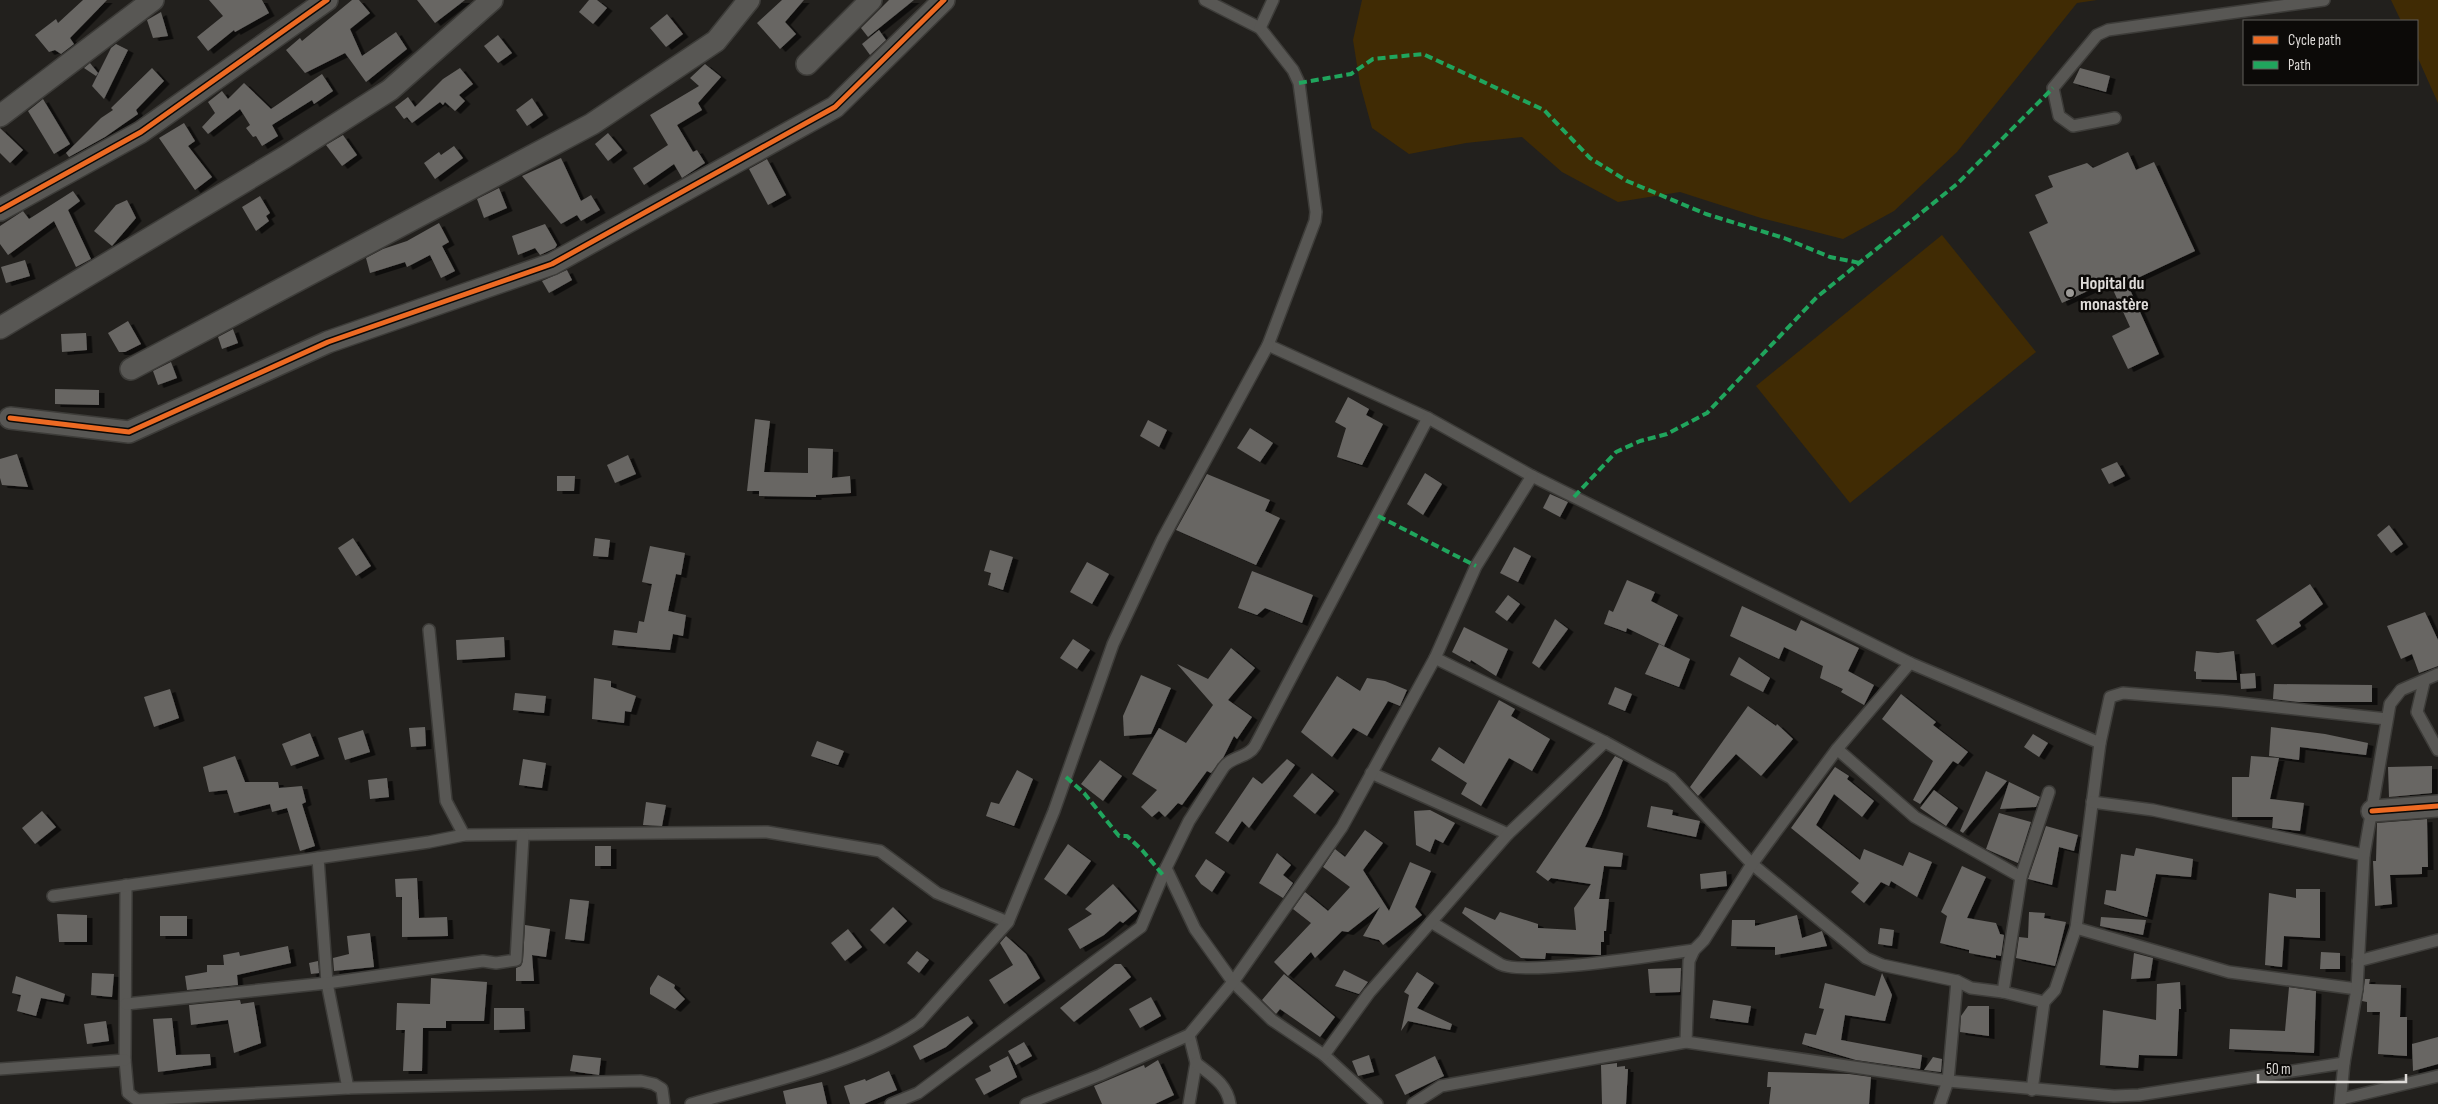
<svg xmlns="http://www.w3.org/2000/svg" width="2438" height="1104" viewBox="0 0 2438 1104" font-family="'Sofia Sans Condensed',sans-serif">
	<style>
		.green { fill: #402b04 }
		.building { fill: #686663; filter: url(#shadow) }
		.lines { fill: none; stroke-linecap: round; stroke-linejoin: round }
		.service-casing { stroke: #3d3c39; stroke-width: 14 }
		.minor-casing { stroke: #3d3c39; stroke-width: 24 }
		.service { stroke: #585754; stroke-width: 11 }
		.minor { stroke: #585754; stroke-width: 21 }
		.quiet { stroke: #20a55d; stroke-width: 4; stroke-dasharray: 8 4; stroke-linecap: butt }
		.cycleway-casing { stroke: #0c0a08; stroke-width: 8 }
		.cycleway { stroke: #ed6a23; stroke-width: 5 }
		.poi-dot { fill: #9c9a97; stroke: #0c0a08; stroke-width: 2 }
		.labels { text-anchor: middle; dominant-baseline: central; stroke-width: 5; stroke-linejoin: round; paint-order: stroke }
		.poi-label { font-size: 18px; font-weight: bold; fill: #dedbd8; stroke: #0c0a08; text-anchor: start }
	</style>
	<defs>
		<filter id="shadow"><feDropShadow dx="5.5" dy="3" stdDeviation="0" flood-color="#0009"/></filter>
	</defs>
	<rect width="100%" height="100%" fill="#22201d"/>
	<!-- green -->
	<g class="green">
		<polygon points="1362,0 2097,0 2077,3 1957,152 1894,211 1843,239 1761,218 1680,192 1618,202 1562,172 1522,137 1466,143 1409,154 1372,128 1360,84 1353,40"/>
		<polygon points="2391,0 2438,0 2438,103 2417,56 2417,21 2401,21"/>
		<polygon points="1942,235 2036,352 1850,503 1756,386"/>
	</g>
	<!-- building -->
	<g class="building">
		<polygon points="83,0 107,0 70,38 74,44 61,54 55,50 49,52 35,35 56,19 58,23"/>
		<polygon points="209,0 262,0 269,13 235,32 234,30 208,51 197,37 223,16"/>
		<polygon points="352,0 359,0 370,13 350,29 362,56 396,32 407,49 366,82 345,53 305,73 286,50 300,38 302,41"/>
		<polygon points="417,0 465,0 435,23"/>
		<polygon points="589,0 597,0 607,8 593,24 579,12"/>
		<polygon points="782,0 804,0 785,22 796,34 780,49 757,23"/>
		<polygon points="889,0 914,0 868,37 861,28"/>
		<polygon points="161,12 168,36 153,38 147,20"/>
		<polygon points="667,14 683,34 666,47 650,28"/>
		<polygon points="879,30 886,40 870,55 862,44"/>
		<polygon points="498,35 512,53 498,63 484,46"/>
		<polygon points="116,44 128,50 104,99 92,86 111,48"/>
		<polygon points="90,63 98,73 96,76 84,68"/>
		<polygon points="705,64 721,77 698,103 702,110 677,125 693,152 697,150 705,163 682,178 674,164 644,185 633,168 668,145 650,115 699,86 690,78"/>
		<polygon points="152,68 164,81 136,110 138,114 105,137 69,157 66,153 101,118 113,110 111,108"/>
		<polygon points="460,68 473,84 459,95 465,101 455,111 445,102 443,105 440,102 412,123 407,117 404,119 395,107 408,97 415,107 443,79"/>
		<polygon points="2080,68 2110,76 2106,92 2073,83"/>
		<polygon points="322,74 333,91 314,104 312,100 272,125 278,136 262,146 256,136 253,137 246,128 250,125 240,109 208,134 202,127 215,113 208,102 222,91 228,99 244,83 271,109"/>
		<polygon points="532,98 543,115 527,126 516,110"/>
		<polygon points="43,99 70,144 54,154 28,111"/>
		<polygon points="184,123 195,141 188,146 212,177 195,190 159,138"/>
		<polygon points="0,128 23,150 10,163 0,153"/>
		<polygon points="608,133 622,150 608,161 595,144"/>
		<polygon points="343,135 357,155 342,166 326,145"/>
		<polygon points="454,146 463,158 435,179 424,163 439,152 441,155"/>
		<polygon points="2128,152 2136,170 2154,162 2195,251 2127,283 2159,354 2128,369 2112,336 2130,327 2109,281 2062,303 2029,232 2048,223 2035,195 2053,187 2048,176 2087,163 2093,168"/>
		<polygon points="561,158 581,201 591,195 600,210 581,221 577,215 561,224 522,176"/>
		<polygon points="767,159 786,195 768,205 749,169"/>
		<polygon points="499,188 507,208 484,218 477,199"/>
		<polygon points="73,191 80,201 68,210 91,259 76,267 54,221 8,255 0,244 0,226 23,211 29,219"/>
		<polygon points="260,196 270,213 266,216 269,221 256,231 242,207"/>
		<polygon points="127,200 136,218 112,246 94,231 116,205"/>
		<polygon points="439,223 449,242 442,246 455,271 441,278 430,255 407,267 405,262 370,273 366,258 383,249 407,241"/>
		<polygon points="545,224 557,245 555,248 540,255 535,248 518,255 512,236"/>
		<polygon points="25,260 30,276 6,283 1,267"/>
		<polygon points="567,270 572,280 549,293 542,281"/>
		<polygon points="128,321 141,344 125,352 119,352 108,333"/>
		<polygon points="233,329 238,343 222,349 218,337"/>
		<polygon points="86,333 87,350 62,352 61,334"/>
		<polygon points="171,362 177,378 158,385 153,371"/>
		<polygon points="55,389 99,390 99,405 55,404"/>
		<polygon points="1348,397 1369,409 1366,415 1383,424 1362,465 1337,457 1346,428 1335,422"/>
		<polygon points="755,419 770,421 764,472 808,473 808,448 833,449 832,478 850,476 851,493 816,495 816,497 759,496 759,491 747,491"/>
		<polygon points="1148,420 1167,430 1159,447 1140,436"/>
		<polygon points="1250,428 1273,443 1260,462 1237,448"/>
		<polygon points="17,454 28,487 2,485 0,478 0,459"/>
		<polygon points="628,455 636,474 615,483 607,465"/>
		<polygon points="2117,462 2125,476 2109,484 2101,469"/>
		<polygon points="1425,473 1442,484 1423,515 1407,504"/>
		<polygon points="1207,474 1270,500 1265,511 1280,518 1256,565 1176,530"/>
		<polygon points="557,476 575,476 574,491 557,491"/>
		<polygon points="1550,494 1568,502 1560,517 1543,508"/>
		<polygon points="2389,525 2403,544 2391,553 2377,535"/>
		<polygon points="353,538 371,566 356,576 338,548"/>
		<polygon points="595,538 610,540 608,557 593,556"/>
		<polygon points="650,546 685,553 681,575 676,574 668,611 686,615 683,636 673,634 670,650 612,645 614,630 637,633 639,621 644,622 652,584 642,582"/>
		<polygon points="1514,547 1531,556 1518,582 1500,573"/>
		<polygon points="990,550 1013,557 1003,590 988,585 991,573 984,571"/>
		<polygon points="1087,562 1109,574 1092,604 1070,592"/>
		<polygon points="1252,571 1313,595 1302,623 1265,608 1257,615 1238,608"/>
		<polygon points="1627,580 1655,592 1651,601 1678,615 1664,646 1627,628 1626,632 1604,624 1609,610 1613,612"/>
		<polygon points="2310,584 2323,604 2299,622 2301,626 2272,645 2256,620"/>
		<polygon points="1508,595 1520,604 1507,621 1495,612"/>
		<polygon points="1742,606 1796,631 1801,620 1859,648 1848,671 1874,685 1864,705 1841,692 1843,689 1820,678 1823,666 1784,647 1779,659 1730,636"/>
		<polygon points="2425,612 2438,640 2438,666 2419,673 2412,654 2401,659 2387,626"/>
		<polygon points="1555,619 1568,629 1539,668 1532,663"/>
		<polygon points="1464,627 1508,649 1496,676 1471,660 1470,662 1452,652"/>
		<polygon points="504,637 505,657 457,660 456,640"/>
		<polygon points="1073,639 1090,650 1077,669 1060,658"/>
		<polygon points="1659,644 1690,659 1679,687 1645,674"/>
		<polygon points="1231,648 1255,668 1228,700 1252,717 1237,739 1234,736 1223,758 1211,773 1207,771 1182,805 1178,803 1165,817 1159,811 1152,817 1141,807 1157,790 1132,774 1159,728 1186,743 1213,705 1177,664 1208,679"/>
		<polygon points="2196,651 2218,653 2234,651 2237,680 2196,679 2196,672 2194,671"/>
		<polygon points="1739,657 1770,678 1763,692 1730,675"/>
		<polygon points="2255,673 2256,688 2241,689 2240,674"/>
		<polygon points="1141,675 1171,688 1151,734 1124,736 1123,716"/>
		<polygon points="1337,676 1360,691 1367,678 1385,681 1407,690 1400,706 1388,701 1367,736 1353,728 1332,757 1301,732"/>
		<polygon points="594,678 611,681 611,687 636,696 631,712 625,711 624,723 592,719"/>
		<polygon points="2274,684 2372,685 2372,702 2299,702 2273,699"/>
		<polygon points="1615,687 1632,694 1625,711 1608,704"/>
		<polygon points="170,689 179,718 154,727 144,697"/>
		<polygon points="515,693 546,696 544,713 513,710"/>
		<polygon points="1901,694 1936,722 1933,725 1968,752 1958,764 1953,761 1920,804 1913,800 1933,761 1882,719"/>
		<polygon points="1499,700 1515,709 1511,716 1550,739 1532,771 1509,758 1481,806 1461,794 1467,783 1431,760 1439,747 1464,764"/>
		<polygon points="1748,706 1776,726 1777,724 1793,739 1761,776 1736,754 1698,796 1690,787"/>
		<polygon points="425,727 426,746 411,747 409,728"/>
		<polygon points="2271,727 2325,734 2368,743 2366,755 2300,747 2299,760 2269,756"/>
		<polygon points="363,730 370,752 345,760 338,738"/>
		<polygon points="310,733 319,756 291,766 282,744"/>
		<polygon points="2033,734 2048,743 2039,757 2024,747"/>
		<polygon points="817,741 844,751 838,765 811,756"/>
		<polygon points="235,756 245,782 278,782 279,788 302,786 306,802 302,804 315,846 300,851 287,808 272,812 270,804 234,813 227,790 209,792 203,767"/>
		<polygon points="1615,756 1623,760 1601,815 1585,847 1623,853 1621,867 1604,866 1599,899 1609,899 1606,931 1604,931 1604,942 1601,942 1601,955 1546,953 1545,959 1521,958 1462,913 1465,907 1495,920 1500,912 1538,924 1538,928 1576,930 1574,908 1591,884 1551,878 1548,881 1536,872"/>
		<polygon points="2251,756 2279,758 2270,799 2304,803 2300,831 2272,828 2273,817 2232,817 2232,777 2249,777"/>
		<polygon points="523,759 546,763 542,788 519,785"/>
		<polygon points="1287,759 1295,765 1249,828 1242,821 1228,842 1215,833 1253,777 1262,784"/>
		<polygon points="1100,760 1122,776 1103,801 1081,784"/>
		<polygon points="2432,766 2432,793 2389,797 2388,767"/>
		<polygon points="1835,767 1849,776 1847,779 1874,801 1862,817 1834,794 1816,825 1860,860 1864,849 1903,866 1909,852 1932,862 1917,897 1891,881 1889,886 1881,882 1864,903 1851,892 1859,883 1791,828"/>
		<polygon points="1017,770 1033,779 1014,826 986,816 991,802 999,804"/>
		<polygon points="1986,771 2007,781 1963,833 1960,831"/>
		<polygon points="1312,773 1334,791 1315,814 1293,796"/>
		<polygon points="387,778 389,797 370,799 368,780"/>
		<polygon points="2009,782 2040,797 2036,807 2000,809"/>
		<polygon points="1934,790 1958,808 1946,826 1920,808"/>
		<polygon points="646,802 666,805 662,826 643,825"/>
		<polygon points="1651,806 1673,810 1672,815 1700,821 1696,837 1647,827"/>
		<polygon points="1430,810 1455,823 1443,843 1435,839 1430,852 1416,845 1414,811"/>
		<polygon points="42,811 56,827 35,844 22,828"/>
		<polygon points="1999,813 2031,822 2018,863 1986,849"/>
		<polygon points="2427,819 2428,867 2422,867 2422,874 2390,875 2392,904 2375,906 2373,861 2376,861 2377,823"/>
		<polygon points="2046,826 2078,835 2074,851 2059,847 2052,885 2028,879"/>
		<polygon points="1365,830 1383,843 1363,870 1389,911 1410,862 1431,871 1415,907 1422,915 1383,945 1379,940 1363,936 1380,907 1348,932 1342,931 1315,958 1311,952 1288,976 1274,962 1311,923 1293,909 1305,892 1328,911 1350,887 1323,867 1335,849 1345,857"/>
		<polygon points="1068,844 1091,861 1066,895 1044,879"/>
		<rect x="595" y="846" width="16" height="20"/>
		<polygon points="2136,848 2193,859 2191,877 2156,874 2147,917 2104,904 2106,890 2116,891 2121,854 2134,856"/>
		<polygon points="1277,853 1291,865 1283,875 1293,883 1283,898 1259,883"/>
		<polygon points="1206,859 1225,872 1212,892 1201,884 1195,876"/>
		<polygon points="1962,866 1986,877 1967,918 1996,923 2000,934 2004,935 2001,956 1996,955 1996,958 1969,953 1969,950 1940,943 1947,916 1941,912"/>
		<polygon points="1726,871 1727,886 1701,889 1700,874"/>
		<polygon points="417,878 419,918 447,917 448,936 402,937 402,897 396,897 395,879"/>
		<polygon points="1113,884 1137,911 1123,923 1120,921 1104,935 1080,949 1068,929 1092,914 1085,909"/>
		<polygon points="2296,889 2320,889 2320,938 2284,936 2282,967 2265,965 2269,893 2296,898"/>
		<polygon points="570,899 589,901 584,941 565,939"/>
		<polygon points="893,907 907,921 884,944 870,930"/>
		<polygon points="2029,912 2045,913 2044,918 2066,922 2055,966 2016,958 2019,937 2028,938"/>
		<polygon points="57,914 87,915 87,942 59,942"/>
		<polygon points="1797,915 1802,938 1822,931 1827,946 1775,955 1775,947 1731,946 1732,920 1755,920 1755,926"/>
		<rect x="160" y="916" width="27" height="20"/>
		<polygon points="2101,917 2146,920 2143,935 2100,926"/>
		<polygon points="525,925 550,929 546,957 532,955 534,981 516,981 516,968 521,966 523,960"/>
		<polygon points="1880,928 1894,930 1892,946 1878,944"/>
		<polygon points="848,929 862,947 845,961 831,943"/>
		<polygon points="370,933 374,967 334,971 333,958 349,954 347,936"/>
		<polygon points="1006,936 1026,954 1040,978 1004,1004 989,980 1013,965 1000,943"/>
		<polygon points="288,946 291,963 237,975 238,985 187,990 185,976 207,972 207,965 224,965 223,955 239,952 240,956"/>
		<polygon points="917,951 929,960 919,973 907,963"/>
		<polygon points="2321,952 2340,953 2340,969 2320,969"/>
		<polygon points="2134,953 2153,958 2150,978 2131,979"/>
		<polygon points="318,961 319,973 311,974 309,963"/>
		<polygon points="1115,964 1121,964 1131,977 1074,1022 1060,1008"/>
		<polygon points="1681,968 1680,992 1650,993 1648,969"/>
		<polygon points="1344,970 1368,982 1359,994 1335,986"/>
		<polygon points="1417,972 1434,983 1417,1008 1452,1024 1450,1030 1408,1021 1401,1031 1409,995 1404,992"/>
		<polygon points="92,973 114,974 112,997 91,995"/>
		<polygon points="1882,973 1892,995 1885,1021 1845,1015 1841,1040 1922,1055 1920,1069 1856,1060 1802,1044 1805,1033 1816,1035 1824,1009 1819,1008 1825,983 1875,996"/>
		<polygon points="1284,974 1335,1017 1320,1037 1280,1009 1276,1014 1262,1000"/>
		<polygon points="658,975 675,985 674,988 685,999 675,1009 650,994 650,988"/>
		<polygon points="16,976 65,994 63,1002 41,998 36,1016 17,1011 21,995 12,993"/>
		<polygon points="431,978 487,982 484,1021 446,1021 446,1028 423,1028 422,1071 403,1071 405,1030 396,1030 397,1003 430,1004"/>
		<polygon points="2365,979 2370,979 2369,984 2401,985 2400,1017 2407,1017 2407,1056 2378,1054 2380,1012 2367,1012 2367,1002 2362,1001"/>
		<polygon points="2180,982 2181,1009 2179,1009 2177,1056 2139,1055 2138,1068 2100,1065 2103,1010 2156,1020 2157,984"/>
		<polygon points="2289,987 2316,991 2314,1053 2229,1049 2230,1029 2285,1031"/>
		<polygon points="1151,997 1161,1016 1140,1028 1129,1009"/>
		<polygon points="240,1000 241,1004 254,1002 261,1043 234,1053 228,1020 191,1025 189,1005"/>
		<polygon points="1713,1000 1751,1006 1748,1023 1710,1018"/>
		<polygon points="1968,1006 1989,1006 1989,1036 1960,1032 1961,1016"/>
		<polygon points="494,1008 524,1008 525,1029 494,1030"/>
		<polygon points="968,1016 973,1023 946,1047 920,1060 913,1046"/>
		<polygon points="172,1018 176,1055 210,1054 211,1065 158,1072 153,1019"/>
		<polygon points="106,1021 109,1041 87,1044 84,1024"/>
		<polygon points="2438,1037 2438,1064 2413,1071 2412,1044"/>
		<polygon points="1024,1042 1032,1056 1016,1065 1008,1051"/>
		<polygon points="573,1055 601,1058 599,1075 570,1071"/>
		<polygon points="1369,1055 1374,1072 1358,1076 1352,1061"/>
		<polygon points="1008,1056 1017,1077 984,1095 975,1079 991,1071 989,1066"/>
		<polygon points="1435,1056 1444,1076 1405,1095 1395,1075"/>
		<polygon points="1933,1057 1942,1059 1941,1072 1924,1070"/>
		<polygon points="1158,1060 1174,1095 1155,1104 1102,1104 1094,1086 1144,1065 1145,1068"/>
		<polygon points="1617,1063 1617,1067 1625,1066 1625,1069 1628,1069 1626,1104 1602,1104 1601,1065"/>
		<polygon points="889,1071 897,1090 864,1104 850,1104 844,1086 865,1079 866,1081"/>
		<polygon points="1768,1072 1849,1074 1871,1077 1869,1104 1769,1104 1771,1087 1767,1087"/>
		<polygon points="822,1082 827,1104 786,1104 783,1091"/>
	</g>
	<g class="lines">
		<defs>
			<g id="service">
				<polyline points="1205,0 1260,28 1293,70 1299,83 1316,212 1315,221 1268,345 1428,418 1532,476 1910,663 2100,743 2110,697 2123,693 2222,701 2387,719"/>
				<polyline points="1260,28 1273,0"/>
				<polyline points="2115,118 2073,126 2059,116 2053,88 2097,35 2108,30 2324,0"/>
				<polyline points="429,630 446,801 464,835"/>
				<polyline points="1435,658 1605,742 1671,778 1752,864 1866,958 1882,965 1957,981 1971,988 2003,992 2044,1002 2055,990 2076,928 2100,743"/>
				<polyline points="2424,682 2417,712 2438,750"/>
				<polyline points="1837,749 1915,817 2021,877"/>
				<polyline points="1371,773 1508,834"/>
				<polyline points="2092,802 2153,810 2364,855"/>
				<polyline points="318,858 327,983 348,1088"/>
				<polyline points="1166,868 1195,929 1233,982 1272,1020 1324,1055 1377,1104"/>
				<polyline points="126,885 125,1060 128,1093 137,1100 348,1088 641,1081 654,1084 662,1089 664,1104"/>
				<polyline points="53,896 429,842 464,835 767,832 880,851 937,893 1008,922"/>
				<path d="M1431 922 1500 964C1523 977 1661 954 1694 950"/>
				<polyline points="2076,928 2229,972 2357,989"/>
				<polyline points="2358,961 2438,940"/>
				<polyline points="2003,992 2021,877 2049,792"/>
				<polyline points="126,1004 327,983 483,961 496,963 516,960 523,836"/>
				<polyline points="1189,1035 1196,1063 1189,1104"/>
				<polyline points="1686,1042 1689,961 1694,950 1704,940 1752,864 1837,749 1910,663"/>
				<polyline points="1324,1055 1369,993 1508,834 1605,742"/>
				<path d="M1196 1063C1211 1075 1227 1084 1230 1104"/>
				<polyline points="0,1069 125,1060"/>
				<polyline points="2032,1090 2044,1002"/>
				<polyline points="2341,1099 2438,1076"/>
				<path d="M691 1104C760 1084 861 1063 919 1022L1008 922 1054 811 1113 644 1162 540 1268 345"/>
				<path d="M891 1104 918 1093 1141 927 1166 868 1189 821 1223 768C1231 756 1248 758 1255 746L1428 418"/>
				<polyline points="1026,1104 1100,1075 1189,1035 1233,982 1342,827 1435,658 1476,566 1532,476"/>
				<polyline points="1413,1104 1441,1086 1686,1042 1948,1081 2114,1096 2139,1095 2344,1063"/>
				<polyline points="1940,1104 1948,1081 1957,981"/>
				<polyline points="2340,1104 2344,1063 2357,989 2364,855 2390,704 2401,690 2438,674"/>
			</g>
			<g id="minor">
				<polyline points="807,64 871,0"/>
				<polyline points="0,116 153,0"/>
				<polyline points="0,210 141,132 327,0"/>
				<polyline points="0,328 285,157 390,90 492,0"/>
				<polyline points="131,369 592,124 716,41 749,0"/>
				<polyline points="10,418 129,432 328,342 552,264 835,107 944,0"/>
				<polyline points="2372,811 2438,806"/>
			</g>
		</defs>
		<!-- service casing -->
		<use href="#service" class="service-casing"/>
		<!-- minor casing -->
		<use href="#minor" class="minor-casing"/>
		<!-- service -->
		<use href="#service" class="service"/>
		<!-- minor -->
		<use href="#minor" class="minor"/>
		<!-- quiet -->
		<g class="quiet">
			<polyline points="1299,83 1351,74 1373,59 1423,54 1544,110 1590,158 1627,181 1706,214 1784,238 1830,257 1860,263"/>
			<polyline points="1574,497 1616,452 1640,441 1667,434 1707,413 1817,297 1957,184 2053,88"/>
			<polyline points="1378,516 1476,566"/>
			<polyline points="1066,777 1084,793 1119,836 1127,836 1142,850 1163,875"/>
		</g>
		<defs>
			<g id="cycleway">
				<polyline points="0,210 141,132 327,0"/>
				<polyline points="10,418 129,432 328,342 552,264 835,107 944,0"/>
				<polyline points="2372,811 2438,806"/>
			</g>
		</defs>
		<!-- cycleway casing -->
		<use href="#cycleway" class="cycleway-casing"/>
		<!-- cycleway -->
		<use href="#cycleway" class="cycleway"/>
	</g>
	<!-- markers -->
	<circle class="poi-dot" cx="2070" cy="293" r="5"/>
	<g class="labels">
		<!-- poi labels -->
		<g class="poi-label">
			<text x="2080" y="283">Hopital du<tspan x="2080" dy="21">monastère</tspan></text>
		</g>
	</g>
	<!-- legend -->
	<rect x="2243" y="20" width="175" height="65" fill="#0c0a08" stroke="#605e5b"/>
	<rect x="2253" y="36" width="25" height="8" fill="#ed6a23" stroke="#605e5b"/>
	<text x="2288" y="45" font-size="15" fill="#dedbd8">Cycle path</text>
	<rect x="2253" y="61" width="25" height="8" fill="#20a55d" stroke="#605e5b"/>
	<text x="2288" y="70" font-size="15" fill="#dedbd8">Path</text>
	<!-- scale -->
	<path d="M2258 1074v8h148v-8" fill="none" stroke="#dedbd8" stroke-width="2.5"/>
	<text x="2266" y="1074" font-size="15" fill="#dedbd8" stroke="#0c0a08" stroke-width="4" paint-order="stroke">50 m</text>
</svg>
